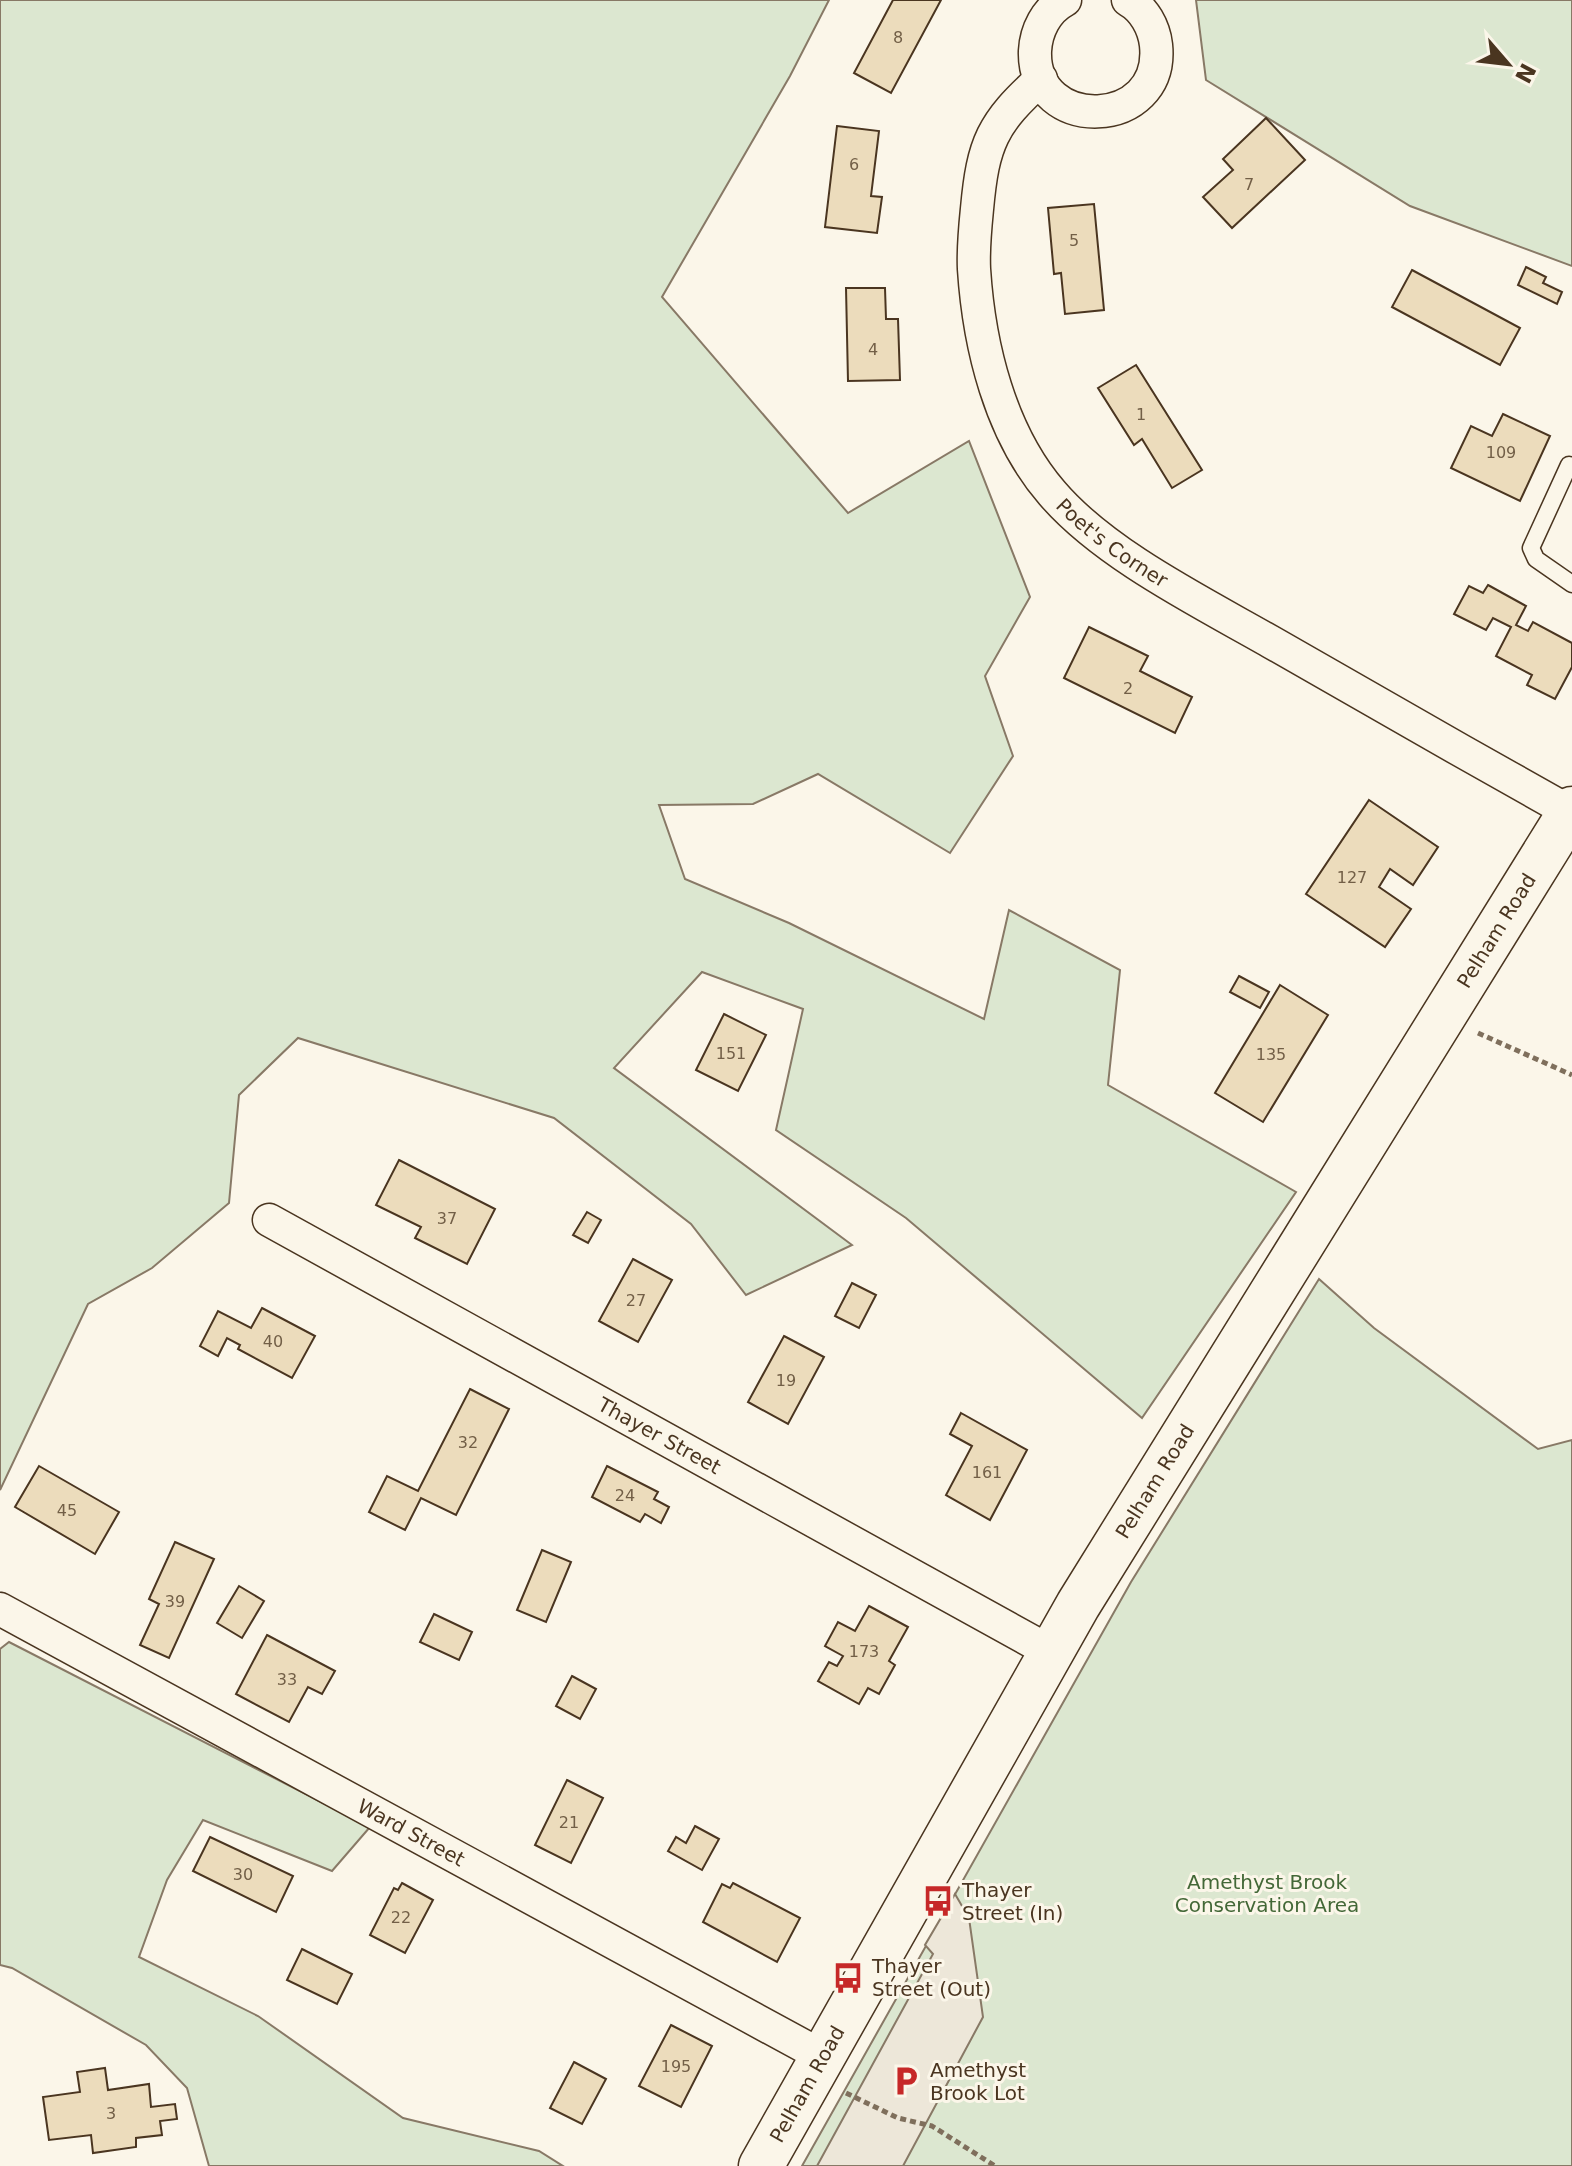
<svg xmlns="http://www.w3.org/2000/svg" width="1572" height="2166" viewBox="0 0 1572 2166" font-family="'DejaVu Sans',sans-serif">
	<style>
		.green { fill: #dce7d0; stroke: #887966; stroke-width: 2 }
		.parking { fill: #ede7d9; stroke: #887966; stroke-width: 2 }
		.building { fill: #ecdcbc; stroke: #4a3520; stroke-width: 2 }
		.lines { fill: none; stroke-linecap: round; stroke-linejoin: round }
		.lane-casing { stroke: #4a3520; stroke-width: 19 }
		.street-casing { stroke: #4a3520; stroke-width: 35 }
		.secondary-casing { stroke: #4a3520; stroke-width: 47 }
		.path { stroke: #7f6f5c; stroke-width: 5; stroke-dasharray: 6 4; stroke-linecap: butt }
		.lane { stroke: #fbf6e9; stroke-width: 16 }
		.street { stroke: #fbf6e9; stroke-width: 32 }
		.secondary { stroke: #fbf6e9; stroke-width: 44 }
		.labels { text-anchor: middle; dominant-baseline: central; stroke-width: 6; stroke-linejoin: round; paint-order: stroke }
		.number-label { font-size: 16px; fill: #725f47 }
		.street-label { font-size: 20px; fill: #4a3520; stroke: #fbf6e9 }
		.park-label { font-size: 20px; fill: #436837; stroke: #fbf6e9 }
		.poi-label { font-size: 20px; fill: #4a3520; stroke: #fbf6e9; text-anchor: start }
	</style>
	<rect width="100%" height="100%" fill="#fbf6e9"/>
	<!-- green -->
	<g class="green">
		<polygon points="0,0 829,0 790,76 662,297 848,513 969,441 1030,597 985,676 1013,756 950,853 818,774 753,804 659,805 685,879 789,923 984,1019 1009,910 1120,970 1108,1085 1296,1192 1142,1418 906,1218 776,1130 803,1009 702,972 614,1068 852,1245 746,1295 691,1224 554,1118 298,1038 239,1095 229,1203 152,1268 88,1304 0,1490"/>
		<polygon points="1196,0 1572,0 1572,266 1410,206 1206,80"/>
		<polygon points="1319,1279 1374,1328 1538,1449 1572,1440 1572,2166 802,2166 1131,1582"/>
		<polygon points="9,1642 370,1827 332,1871 203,1820 167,1880 139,1957 258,2016 403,2118 539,2151 563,2166 209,2166 187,2088 146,2045 12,1968 0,1965 0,1649"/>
	</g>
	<!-- parking -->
	<polygon class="parking" points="955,1894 969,1918 983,2017 903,2166 817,2166 933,1954 925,1945"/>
	<!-- building -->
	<g class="building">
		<polygon points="893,0 941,0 891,93 854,73"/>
		<polygon points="1266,118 1305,160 1232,228 1203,197 1233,170 1223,159"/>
		<polygon points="837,126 879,131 871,196 882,197 877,233 825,227"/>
		<polygon points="1094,204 1104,310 1065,314 1061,273 1054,274 1048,208"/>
		<polygon points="1526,267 1546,277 1543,283 1562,292 1557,304 1518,285"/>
		<polygon points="1412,270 1520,328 1500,365 1392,307"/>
		<polygon points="846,288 885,288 886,319 898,319 900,380 848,381"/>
		<polygon points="1136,365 1202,470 1172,488 1142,439 1134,445 1098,388"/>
		<polygon points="1503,414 1550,436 1520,501 1451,468 1471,426 1492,436"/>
		<polygon points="1488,585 1526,606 1516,625 1528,631 1533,622 1572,643 1572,667 1555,699 1527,685 1532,675 1496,656 1511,627 1493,618 1486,630 1454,614 1469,586 1483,593"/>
		<polygon points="1089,627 1148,656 1140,671 1192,697 1175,733 1064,678"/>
		<polygon points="1369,800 1438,847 1413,885 1390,869 1379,887 1411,909 1385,947 1306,894"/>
		<polygon points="1239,976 1269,992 1260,1008 1230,992"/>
		<polygon points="1280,985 1328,1015 1263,1122 1215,1093"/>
		<polygon points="724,1014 766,1035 738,1091 696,1070"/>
		<polygon points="399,1160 495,1209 467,1264 415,1238 421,1227 376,1205"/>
		<polygon points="587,1212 601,1220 588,1243 573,1235"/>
		<polygon points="633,1259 672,1280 638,1342 599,1321"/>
		<polygon points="852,1283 876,1295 859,1328 835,1316"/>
		<polygon points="262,1308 315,1336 292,1378 238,1349 240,1345 227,1338 218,1356 200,1346 218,1311 251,1328"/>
		<polygon points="784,1336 824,1357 788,1424 748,1402"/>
		<polygon points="470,1389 509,1409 456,1515 421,1498 405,1530 369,1512 387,1476 418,1491"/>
		<polygon points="961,1413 1027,1450 990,1520 946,1495 972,1446 950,1434"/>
		<polygon points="39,1466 119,1512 95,1554 15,1507"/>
		<polygon points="607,1466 658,1492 654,1499 669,1507 661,1523 645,1514 640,1522 592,1497"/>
		<polygon points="175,1542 214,1559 169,1658 140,1645 159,1604 149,1599"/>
		<polygon points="542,1550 571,1562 546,1622 517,1610"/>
		<polygon points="239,1586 264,1601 242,1638 217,1623"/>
		<polygon points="869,1606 908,1627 889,1661 895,1665 879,1694 868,1688 859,1704 818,1681 829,1662 837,1666 843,1656 825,1646 838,1622 855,1631"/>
		<polygon points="434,1614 472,1632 459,1660 420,1642"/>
		<polygon points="267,1635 335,1671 322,1694 308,1687 289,1722 236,1694"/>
		<polygon points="572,1676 596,1689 580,1719 556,1706"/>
		<polygon points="567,1780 603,1798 571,1863 535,1845"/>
		<polygon points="695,1826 719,1839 702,1870 668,1851 676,1837 686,1843"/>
		<polygon points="210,1837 293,1876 276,1912 193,1871"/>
		<polygon points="402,1883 433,1900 405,1953 370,1935 394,1888 398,1890"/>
		<polygon points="733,1883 800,1918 777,1962 703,1922 722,1884 730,1888"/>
		<polygon points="302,1949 352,1974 337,2004 287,1980"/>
		<polygon points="671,2025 712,2046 681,2107 639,2086"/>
		<polygon points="574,2062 606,2079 582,2124 550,2108"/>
		<polygon points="105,2068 108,2090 149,2084 151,2107 175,2104 177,2119 160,2121 162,2135 136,2138 136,2147 93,2153 91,2135 49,2140 43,2097 80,2092 77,2072"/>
	</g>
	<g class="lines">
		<defs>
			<polyline id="lane" points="1569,465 1531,548 1536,559 1572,584"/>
			<g id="street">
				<path d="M1065 0C1046 10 1036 31 1035 51 1032 134 1165 131 1156 45 1154 27 1144 9 1128 0"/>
				<path id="s1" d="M1041 79C992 123 983 143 977 209 975 229 973 248 974 269 979 346 1000 433 1052 493 1104 554 1201 602 1271 642 1370 699 1470 756 1570 812"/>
				<path id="s2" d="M269 1220 1051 1652"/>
				<path id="s3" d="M0 1609 822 2056"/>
			</g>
			<g id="secondary">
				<path id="s4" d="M761 2166 1078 1605 1572 809"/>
			</g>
		</defs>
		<!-- lane casing -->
		<use href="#lane" class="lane-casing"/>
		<!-- street casing -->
		<use href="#street" class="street-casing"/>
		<!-- secondary casing -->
		<use href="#secondary" class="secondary-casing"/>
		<!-- path -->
		<g class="path">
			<polyline points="1478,1033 1572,1075"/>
			<polyline points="846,2093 898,2118 932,2126 995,2166"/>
		</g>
		<!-- lane -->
		<use href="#lane" class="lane"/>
		<!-- street -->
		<use href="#street" class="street"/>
		<!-- secondary -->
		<use href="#secondary" class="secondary"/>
	</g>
	<!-- icons -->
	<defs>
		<symbol id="bus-bare" viewBox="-9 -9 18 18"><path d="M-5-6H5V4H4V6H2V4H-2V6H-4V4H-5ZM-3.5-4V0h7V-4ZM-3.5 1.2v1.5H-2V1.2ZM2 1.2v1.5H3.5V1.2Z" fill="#c62828" stroke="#fbf6e9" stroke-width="2.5" paint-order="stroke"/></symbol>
		<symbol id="parking-bare" viewBox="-9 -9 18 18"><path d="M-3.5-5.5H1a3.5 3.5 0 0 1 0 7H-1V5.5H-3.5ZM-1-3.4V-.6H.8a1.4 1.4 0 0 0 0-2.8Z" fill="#c62828" stroke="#fbf6e9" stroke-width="2.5" paint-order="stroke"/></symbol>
	</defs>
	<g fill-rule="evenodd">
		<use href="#bus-bare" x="916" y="1879" width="44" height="44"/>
		<use href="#bus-bare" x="826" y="1956" width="44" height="44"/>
		<use href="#parking-bare" x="884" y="2059" width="44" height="44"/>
	</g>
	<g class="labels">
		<!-- number labels -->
		<g class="number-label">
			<text x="898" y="37">8</text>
			<text x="854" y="164">6</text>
			<text x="1249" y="184">7</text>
			<text x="1074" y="240">5</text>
			<text x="873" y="349">4</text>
			<text x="1141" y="414">1</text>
			<text x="1501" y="452">109</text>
			<text x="1128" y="688">2</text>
			<text x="1352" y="877">127</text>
			<text x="731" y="1053">151</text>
			<text x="1271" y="1054">135</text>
			<text x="447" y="1218">37</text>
			<text x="636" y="1300">27</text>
			<text x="273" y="1341">40</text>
			<text x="786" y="1380">19</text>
			<text x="468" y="1442">32</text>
			<text x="987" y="1472">161</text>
			<text x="625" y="1495">24</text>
			<text x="67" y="1510">45</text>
			<text x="175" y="1601">39</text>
			<text x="864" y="1651">173</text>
			<text x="287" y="1679">33</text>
			<text x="569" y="1822">21</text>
			<text x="243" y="1874">30</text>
			<text x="401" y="1917">22</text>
			<text x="676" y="2066">195</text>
			<text x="111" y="2113">3</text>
		</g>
		<!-- street labels -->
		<g class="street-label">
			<text stroke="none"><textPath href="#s1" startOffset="530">Poet's Corner</textPath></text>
			<text stroke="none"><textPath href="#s4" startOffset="1438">Pelham Road</textPath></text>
			<text stroke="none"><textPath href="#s2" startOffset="446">Thayer Street</textPath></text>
			<text stroke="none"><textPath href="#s4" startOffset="790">Pelham Road</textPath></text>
			<text stroke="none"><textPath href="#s3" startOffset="468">Ward Street</textPath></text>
			<text stroke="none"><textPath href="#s4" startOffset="94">Pelham Road</textPath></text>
		</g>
		<!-- park labels -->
		<g class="park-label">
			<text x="1267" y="1882">Amethyst Brook<tspan x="1267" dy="23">Conservation Area</tspan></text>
		</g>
		<!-- poi labels -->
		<g class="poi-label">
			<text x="962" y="1890">Thayer<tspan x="962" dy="23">Street (In)</tspan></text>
			<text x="872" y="1966">Thayer<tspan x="872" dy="23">Street (Out)</tspan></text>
			<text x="930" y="2070">Amethyst<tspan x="930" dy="23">Brook Lot</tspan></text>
		</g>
	</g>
	<!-- north arrow -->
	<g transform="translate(1508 64) rotate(118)" stroke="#fbf6e9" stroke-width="6" paint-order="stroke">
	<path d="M0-6L14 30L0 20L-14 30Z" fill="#4a3520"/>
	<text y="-12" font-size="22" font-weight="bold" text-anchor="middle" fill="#4a3520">N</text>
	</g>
</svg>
